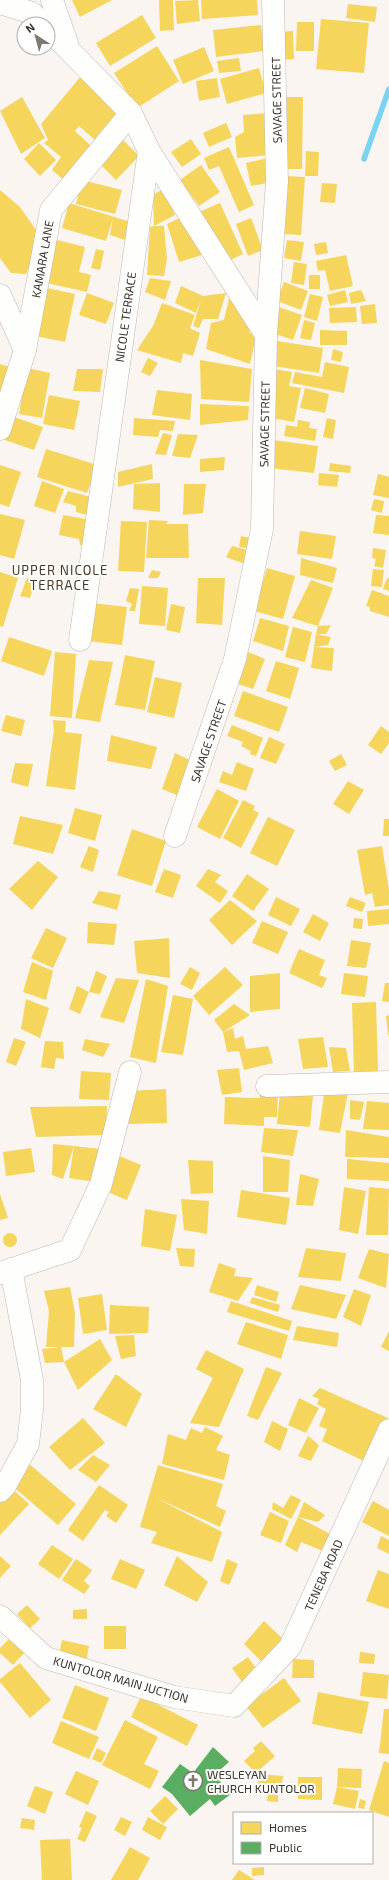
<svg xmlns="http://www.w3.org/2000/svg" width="389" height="1880" viewBox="0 0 389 1880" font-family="'Exo 2',sans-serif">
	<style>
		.homes { fill: #f6d55c }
		.public { fill: #5aae61 }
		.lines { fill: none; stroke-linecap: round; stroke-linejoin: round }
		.stream { stroke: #7bd3f3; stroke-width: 5.5 }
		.minor-casing { stroke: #bfb8b2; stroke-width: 23 }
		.minor { stroke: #fefefd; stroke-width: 22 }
		.labels { text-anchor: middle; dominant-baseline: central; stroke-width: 4; stroke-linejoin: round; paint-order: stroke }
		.street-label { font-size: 12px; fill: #3d352c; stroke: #fff }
		.poi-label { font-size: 12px; fill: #3d352c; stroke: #fff; text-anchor: start }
		.neighbourhood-label { font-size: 13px; letter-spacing: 1px; fill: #493826; stroke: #fff }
	</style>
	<rect width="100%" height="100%" fill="#faf5f0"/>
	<!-- homes -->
	<g class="homes">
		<polygon points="72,0 112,0 80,17"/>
		<polygon points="159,0 173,0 174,30 160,31"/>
		<polygon points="198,0 200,21 177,24 175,1"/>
		<polygon points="201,0 257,0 258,15 202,19"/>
		<polygon points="348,4 377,7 375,22 346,18"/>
		<polygon points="142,15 156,38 110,66 96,43"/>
		<polygon points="321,19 369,23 364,73 316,69"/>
		<polygon points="297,22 314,22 314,51 296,51"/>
		<polygon points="261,25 264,51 216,57 213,30"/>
		<polygon points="293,31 294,59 280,60 279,32"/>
		<polygon points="157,46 179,81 137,108 114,73"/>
		<polygon points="204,47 214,71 183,84 173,60"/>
		<polygon points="239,58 241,71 219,73 217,61"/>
		<polygon points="259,68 266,93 227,104 220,79"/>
		<polygon points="82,75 121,114 109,129 105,126 95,140 79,126 75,131 93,148 64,180 52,170 61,157 44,143 48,140 41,124"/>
		<polygon points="217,78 220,97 199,101 196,81"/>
		<polygon points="22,97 45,138 21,154 0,111"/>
		<polygon points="280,97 303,97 302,169 279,169"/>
		<polygon points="267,113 270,155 237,158 235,137 244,132 243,115"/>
		<polygon points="226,123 232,137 209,147 203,133"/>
		<polygon points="119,136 139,156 116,180 96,160"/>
		<polygon points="191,139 201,154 182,167 171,152"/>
		<polygon points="39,143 56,160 40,176 24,159"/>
		<polygon points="229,147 254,205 239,212 219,166 209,170 204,158"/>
		<polygon points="306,151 319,152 318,176 305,176"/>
		<polygon points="268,158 272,182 251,186 246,163"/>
		<polygon points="201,165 220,192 199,206 180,180"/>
		<polygon points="286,176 305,177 301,235 283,234"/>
		<polygon points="82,180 122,190 115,214 76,204"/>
		<polygon points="322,183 337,184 335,203 320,202"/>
		<polygon points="163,189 175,215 154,226 164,226 167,259 164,276 147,275 150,227 154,226 153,195"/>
		<polygon points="0,190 20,207 41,237 26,274 11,273 0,258"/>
		<polygon points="69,203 134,223 131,242 110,235 113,218 106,241 62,228"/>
		<polygon points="220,203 243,254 222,264 199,212"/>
		<polygon points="184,216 202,255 179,262 167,224"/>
		<polygon points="251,218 263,250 248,256 236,224"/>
		<polygon points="49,238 85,247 79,272 91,275 87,292 42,282"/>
		<polygon points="287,240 304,242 301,261 284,258"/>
		<polygon points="326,242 328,253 316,255 314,244"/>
		<polygon points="96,249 104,251 100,270 91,268"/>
		<polygon points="346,255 353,286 330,291 325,270 318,271 316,261"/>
		<polygon points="294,262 307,264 304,285 291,283"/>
		<rect x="309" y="275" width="11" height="14"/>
		<polygon points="150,278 171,281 165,300 145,292"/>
		<polygon points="284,282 308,291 301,310 277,301"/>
		<polygon points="181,286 203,296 226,293 218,319 203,319 199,328 193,326 201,300 196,313 175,303"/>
		<polygon points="47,288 75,294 65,342 36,336"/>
		<polygon points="345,290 348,302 330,306 327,295"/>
		<polygon points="361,290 366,301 351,304 349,293"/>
		<polygon points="87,293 114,303 106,324 79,315"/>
		<polygon points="230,294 251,323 249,332 256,336 250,364 206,349 211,323 224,320"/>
		<polygon points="310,294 323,297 317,321 304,317"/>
		<polygon points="162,303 195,315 190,328 200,333 193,356 183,353 181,363 137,350 153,326"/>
		<polygon points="375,304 377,323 362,324 360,306"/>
		<polygon points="278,307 302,315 293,340 270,332"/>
		<polygon points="356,307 357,322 330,323 329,308"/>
		<polygon points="304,320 315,323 311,340 300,338"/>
		<polygon points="320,330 347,331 347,345 320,345"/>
		<polygon points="277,341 323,348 319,373 273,366"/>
		<polygon points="333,349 343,352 341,362 331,360"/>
		<polygon points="148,358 158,363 150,376 141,372"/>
		<polygon points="200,360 252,369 249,402 201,399"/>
		<polygon points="325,362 349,367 344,393 292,383 295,372 322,377"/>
		<polygon points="0,364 10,367 0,401"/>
		<polygon points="27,368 50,373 42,418 19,414"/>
		<polygon points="77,369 103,369 100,392 73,391"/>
		<polygon points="274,369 292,372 289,386 301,388 294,422 265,417"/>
		<polygon points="305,388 329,394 325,413 300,408"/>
		<polygon points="157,390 192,394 190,420 152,415"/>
		<polygon points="49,395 80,401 74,430 43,424"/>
		<polygon points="200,404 249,406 248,420 200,425"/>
		<polygon points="14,417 43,427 34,450 5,440"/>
		<polygon points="134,418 175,421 173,431 160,430 158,437 133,435"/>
		<polygon points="327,418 336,420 333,439 323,437"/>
		<polygon points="298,420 310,422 309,428 317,429 315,441 284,436 286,425 297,427"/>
		<polygon points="163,433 172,435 166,455 155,454"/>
		<polygon points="178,434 198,435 190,458 172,456"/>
		<polygon points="273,440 318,446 314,473 269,468"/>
		<polygon points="46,449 97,465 87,493 37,477"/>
		<polygon points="225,457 224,470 200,472 200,459"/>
		<polygon points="330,463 351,466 350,473 329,471"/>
		<polygon points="152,464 153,479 118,487 118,472"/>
		<polygon points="0,465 21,472 9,507 0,504"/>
		<polygon points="319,473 339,475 337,487 318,485"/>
		<polygon points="378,474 389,477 389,498 373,495"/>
		<polygon points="42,481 64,489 55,513 34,506"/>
		<polygon points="160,483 160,512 133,509 134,484"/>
		<polygon points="184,484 206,484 203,513 183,515"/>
		<polygon points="68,491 95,498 91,516 76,512 76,506 63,502"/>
		<polygon points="374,499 384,501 382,513 371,510"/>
		<polygon points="0,514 25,520 14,559 0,555"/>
		<polygon points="63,515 92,520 90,546 80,545 79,539 59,535"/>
		<polygon points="376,515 389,516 389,535 373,533"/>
		<polygon points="149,520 168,521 166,524 188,524 189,558 146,558"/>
		<polygon points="121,521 147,522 144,572 118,571"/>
		<polygon points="300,531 336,536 332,559 297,554"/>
		<polygon points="241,536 250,538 250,548 239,547"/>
		<polygon points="232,546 250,551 245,564 226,557"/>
		<polygon points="373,548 386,550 383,568 374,566 376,559 372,558"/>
		<polygon points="301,558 337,568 333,583 300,575"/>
		<polygon points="267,568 295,576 283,619 254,611"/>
		<polygon points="373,569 384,570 382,587 371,586"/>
		<polygon points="152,570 161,572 158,578 148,578"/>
		<polygon points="0,572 18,578 3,627 0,626"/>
		<polygon points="27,578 35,582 30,598 20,596"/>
		<polygon points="198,578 225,578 222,625 196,623"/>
		<polygon points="387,578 389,579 389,591 383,589"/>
		<polygon points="311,580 333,588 318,626 292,618"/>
		<polygon points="142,586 168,588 165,626 139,624"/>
		<polygon points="130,588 139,589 135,611 129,611 132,604 126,601"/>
		<polygon points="372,590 389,596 389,617 370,611 370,607 366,606"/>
		<polygon points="92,603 127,607 122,645 87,641"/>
		<polygon points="171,604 185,607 180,633 166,630"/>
		<polygon points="260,618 289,626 283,651 253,641"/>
		<polygon points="331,625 326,634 316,634 331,637 328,645 314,647 316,634 318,626"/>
		<polygon points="293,627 312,632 305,662 285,657"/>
		<polygon points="9,637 52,651 44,676 1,661"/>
		<polygon points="314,647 334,648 332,671 311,668"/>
		<polygon points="246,651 265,659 253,689 233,682"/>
		<polygon points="55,652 76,654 72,718 50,716"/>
		<polygon points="125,655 155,661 145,710 115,705"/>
		<polygon points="89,660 113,662 100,722 75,718"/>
		<polygon points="276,661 299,668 290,699 266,691"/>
		<polygon points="155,677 182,683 174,718 147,712"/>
		<polygon points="243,691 288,707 279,732 234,716"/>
		<polygon points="6,715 25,720 21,736 1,731"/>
		<polygon points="53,720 66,721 65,732 82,734 75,790 46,786 54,730"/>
		<polygon points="232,725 263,738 256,756 250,754 251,751 241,746 243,742 227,736"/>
		<polygon points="381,726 389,732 389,743 381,754 368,745"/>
		<polygon points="111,735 157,747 151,769 107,761"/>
		<polygon points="269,737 285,744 276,764 260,758"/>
		<polygon points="175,753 196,763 184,798 162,789"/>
		<polygon points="341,754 347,765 335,771 329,761"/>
		<polygon points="237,762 254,769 246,791 219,782 223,771 232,775"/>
		<polygon points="15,763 33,764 28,787 11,782"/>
		<polygon points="348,781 364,790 349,814 333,804"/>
		<polygon points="217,789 239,801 220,839 197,827"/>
		<polygon points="243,800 255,806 253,810 259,813 241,848 223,838"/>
		<polygon points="75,808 102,815 95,841 68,833"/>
		<polygon points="20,816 63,825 53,854 13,844"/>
		<polygon points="268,817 295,830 277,866 250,853"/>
		<polygon points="384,819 389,819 389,836 383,836"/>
		<polygon points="132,829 166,841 152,886 117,875"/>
		<polygon points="89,846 99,850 93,872 80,867"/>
		<polygon points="382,846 389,890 389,905 375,907 372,893 365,895 357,850"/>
		<polygon points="38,861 58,877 32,910 9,889"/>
		<polygon points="164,869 181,875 173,898 155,892"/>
		<polygon points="208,869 221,875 215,882 228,891 220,903 196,886"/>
		<polygon points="247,874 269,889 253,911 232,896"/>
		<polygon points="99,891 121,895 117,910 92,903"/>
		<polygon points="276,897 300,909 291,926 268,915"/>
		<polygon points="350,897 366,903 362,912 346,906"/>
		<polygon points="230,900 257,921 232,945 209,920"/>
		<polygon points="389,909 389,924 368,926 367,911"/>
		<polygon points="313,914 329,923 320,941 303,932"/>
		<polygon points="354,918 363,919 362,929 353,928"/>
		<polygon points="262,921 288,932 278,954 252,943"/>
		<polygon points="88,922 117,924 114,945 87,943"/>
		<polygon points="46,928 67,938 53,968 31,958"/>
		<polygon points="169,938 170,978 137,973 134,941"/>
		<polygon points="351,940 371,943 366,968 347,966"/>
		<polygon points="299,949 325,960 319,975 327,978 322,988 289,973"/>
		<polygon points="32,962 53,971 46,1000 23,992"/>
		<polygon points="190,967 200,973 192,990 180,984"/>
		<polygon points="225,967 243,985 209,1015 193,996"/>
		<polygon points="96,971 107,976 100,994 89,992"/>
		<polygon points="280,973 280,1009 250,1012 250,976"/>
		<polygon points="344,973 368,976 365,997 341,994"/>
		<polygon points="116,978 139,980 124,1023 100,1017"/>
		<polygon points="146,979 168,986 156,1063 130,1057"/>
		<polygon points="385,983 389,983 389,1002 382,1001"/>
		<polygon points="77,986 89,992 80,1014 69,1009"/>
		<polygon points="173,995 193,999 183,1055 161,1052"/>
		<polygon points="26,999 49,1008 40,1038 21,1029"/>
		<polygon points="376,1002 378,1071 354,1072 352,1003"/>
		<polygon points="234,1004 250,1015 223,1032 214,1020"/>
		<polygon points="389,1015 389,1035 388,1035 386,1016"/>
		<polygon points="233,1028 235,1039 243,1036 246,1049 268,1046 273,1063 244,1070 239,1051 227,1052 223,1032"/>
		<polygon points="323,1037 328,1067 303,1069 298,1039"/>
		<polygon points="14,1038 26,1042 16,1066 6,1062"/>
		<polygon points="85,1039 110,1044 103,1057 82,1050"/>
		<polygon points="45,1041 63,1042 64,1059 56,1058 54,1069 41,1067"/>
		<polygon points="329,1047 346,1048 350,1071 333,1072"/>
		<polygon points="239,1068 242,1092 222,1095 217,1070"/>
		<polygon points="81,1071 111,1073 109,1100 79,1099"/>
		<polygon points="166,1089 167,1123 129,1124 129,1091"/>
		<polygon points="348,1092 340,1133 319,1130 324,1094"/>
		<polygon points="260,1093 278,1093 277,1117 264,1117 264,1126 224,1124 225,1097 260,1098"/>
		<polygon points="280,1093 313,1096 310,1127 277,1124"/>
		<polygon points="350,1100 364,1102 360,1120 350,1119"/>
		<polygon points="367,1101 389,1103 389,1130 363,1129"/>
		<polygon points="107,1106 106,1135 36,1137 30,1107"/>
		<polygon points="264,1128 298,1130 293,1156 261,1152"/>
		<polygon points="346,1130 389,1137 389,1158 345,1157"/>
		<polygon points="53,1144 74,1146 63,1179 52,1175"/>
		<polygon points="74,1146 100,1149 95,1182 69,1178"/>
		<polygon points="31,1148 35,1172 6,1176 3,1152"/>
		<polygon points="117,1155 141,1165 127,1200 103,1190"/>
		<polygon points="263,1156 290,1160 288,1192 263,1192"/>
		<polygon points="347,1159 389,1163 389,1181 347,1179"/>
		<polygon points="188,1160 213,1161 213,1193 191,1194"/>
		<polygon points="300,1174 319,1179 313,1206 296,1205"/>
		<polygon points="344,1187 366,1191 358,1234 339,1230"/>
		<polygon points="369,1187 389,1189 388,1235 366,1235"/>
		<polygon points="241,1190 290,1198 286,1225 237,1217"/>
		<polygon points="0,1194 8,1218 0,1220"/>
		<polygon points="181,1199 209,1201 207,1234 184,1230"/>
		<polygon points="145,1209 177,1215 170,1251 141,1246"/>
		<circle cx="10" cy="1240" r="7"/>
		<polygon points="176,1248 195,1249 194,1267 180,1266"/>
		<polygon points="306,1248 346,1253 341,1281 298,1277"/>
		<polygon points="369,1249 389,1254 386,1288 358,1278"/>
		<polygon points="219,1263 236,1269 234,1276 253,1278 238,1301 209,1292"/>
		<polygon points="257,1285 279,1292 276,1302 254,1295"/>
		<polygon points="300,1285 346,1295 336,1319 291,1309"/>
		<polygon points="70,1287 75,1313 74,1347 46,1347 49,1311 44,1291"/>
		<polygon points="354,1289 371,1295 361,1326 343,1317"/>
		<polygon points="102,1294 107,1330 83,1334 78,1298"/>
		<polygon points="252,1297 280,1305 278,1312 250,1303"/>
		<polygon points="231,1301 292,1321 289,1331 227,1312"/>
		<polygon points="110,1305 149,1307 148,1333 109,1334"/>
		<polygon points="246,1322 288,1335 281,1359 237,1344"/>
		<polygon points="297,1326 339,1333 337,1347 293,1340"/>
		<polygon points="389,1331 389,1351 381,1347"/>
		<polygon points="134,1335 136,1356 121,1359 115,1336"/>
		<polygon points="100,1339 112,1360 78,1390 64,1362"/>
		<polygon points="61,1347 64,1362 45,1363 42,1349"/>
		<polygon points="206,1350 244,1369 219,1427 190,1423 213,1378 196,1369"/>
		<polygon points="266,1367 282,1373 258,1420 247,1416"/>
		<polygon points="116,1374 142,1394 126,1427 93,1409"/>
		<polygon points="320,1388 388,1418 368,1463 322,1441 327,1429 319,1426 326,1409 317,1404 319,1399 312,1396"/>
		<polygon points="299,1398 319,1408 306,1433 288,1425"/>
		<polygon points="83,1418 105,1443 70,1470 49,1447"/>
		<polygon points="272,1421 288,1429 280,1451 264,1442"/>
		<polygon points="205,1427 223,1436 216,1450 230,1455 224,1480 162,1464 168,1434 186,1440 191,1428 202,1433"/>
		<polygon points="308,1436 319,1445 311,1461 298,1456"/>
		<polygon points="93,1455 110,1465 96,1482 78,1470"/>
		<polygon points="28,1463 76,1504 58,1525 10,1484"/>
		<polygon points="158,1465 223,1484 216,1506 226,1511 220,1527 156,1498 222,1532 212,1562 151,1543 157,1532 140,1527"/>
		<polygon points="99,1485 128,1505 116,1523 106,1516 109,1512 105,1510 83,1541 68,1530"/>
		<polygon points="9,1486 29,1504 0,1535 0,1495"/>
		<polygon points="291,1495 301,1500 291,1519 272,1509 273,1502 283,1508"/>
		<polygon points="373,1501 389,1510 389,1536 362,1522"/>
		<polygon points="304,1502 325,1515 318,1522 298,1517 330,1534 323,1551 301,1542 297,1552 285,1545 298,1517"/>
		<polygon points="270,1512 289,1521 281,1543 260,1535"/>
		<polygon points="381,1536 389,1540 389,1554 377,1548"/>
		<polygon points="52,1545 73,1559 59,1579 38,1564"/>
		<polygon points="0,1556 11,1566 0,1578"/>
		<polygon points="177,1556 208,1582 197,1602 164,1585"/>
		<polygon points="76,1559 92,1570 84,1581 90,1586 84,1594 62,1580"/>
		<polygon points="120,1559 145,1570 136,1589 111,1579"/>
		<polygon points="227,1559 238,1564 229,1585 220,1581"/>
		<polygon points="378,1570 389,1574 389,1609 366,1601"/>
		<polygon points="27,1605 40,1619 30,1628 17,1614"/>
		<polygon points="87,1609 87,1619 73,1619 73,1610"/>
		<polygon points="264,1621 284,1640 262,1662 244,1644"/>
		<rect x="104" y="1626" width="22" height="23"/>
		<polygon points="10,1638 25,1652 13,1665 0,1653 0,1648"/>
		<polygon points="62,1640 89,1646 86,1662 59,1656"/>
		<polygon points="360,1652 375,1654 374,1664 359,1663"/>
		<polygon points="248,1657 258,1671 242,1682 232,1668"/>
		<polygon points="293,1659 314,1660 314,1678 292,1678"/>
		<polygon points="20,1663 51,1700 30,1718 0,1682 0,1679"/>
		<polygon points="363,1672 389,1675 387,1699 360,1696"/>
		<polygon points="284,1678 301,1701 263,1728 246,1706"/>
		<polygon points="75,1685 109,1698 96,1731 62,1718"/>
		<polygon points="318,1692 369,1702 362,1734 312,1724"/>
		<polygon points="141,1696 198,1725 187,1746 131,1717"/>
		<polygon points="384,1709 389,1709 389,1754 379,1753"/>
		<polygon points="125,1720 158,1737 144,1764 159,1771 150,1789 102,1765"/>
		<polygon points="61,1721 99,1737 89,1759 52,1743"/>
		<polygon points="261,1741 275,1756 256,1773 244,1761 255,1751 253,1748"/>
		<polygon points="97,1748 106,1753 101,1763 92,1759"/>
		<polygon points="384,1761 389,1763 389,1817 369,1810"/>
		<polygon points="338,1768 362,1769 361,1788 337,1787"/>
		<polygon points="76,1771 99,1781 88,1805 65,1794"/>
		<polygon points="259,1774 283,1776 281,1791 257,1789"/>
		<polygon points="298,1777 322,1777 322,1800 298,1799"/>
		<polygon points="35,1786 53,1792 45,1814 27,1806"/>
		<polygon points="337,1787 359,1791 355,1809 333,1804"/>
		<polygon points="268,1793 278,1794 278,1802 267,1801"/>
		<polygon points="165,1796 178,1809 163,1824 150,1811"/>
		<polygon points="360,1799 366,1801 364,1809 358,1808"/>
		<polygon points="86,1811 97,1816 85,1842 77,1839 82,1828 79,1827"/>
		<polygon points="121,1817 132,1822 125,1836 114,1830"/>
		<polygon points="148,1817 167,1827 160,1840 142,1830"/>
		<polygon points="22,1818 35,1820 34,1830 20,1828"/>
		<polygon points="70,1839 72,1880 42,1880 40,1840"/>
		<polygon points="130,1847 150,1858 138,1880 111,1880"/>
		<polygon points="264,1867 264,1875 252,1876 252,1868"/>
		<polygon points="239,1870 255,1880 232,1880"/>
	</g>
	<!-- public -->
	<polygon class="public" points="213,1747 229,1762 214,1775 231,1794 215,1806 210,1799 190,1816 172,1794 162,1787 180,1764 193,1773"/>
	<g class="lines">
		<!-- stream -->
		<polyline class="stream" points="364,159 389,89"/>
		<defs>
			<g id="minor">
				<polyline points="52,0 68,46"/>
				<polyline points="0,3 32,13 43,24"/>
				<polyline points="48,29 131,113 149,151 80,640"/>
				<polyline points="149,151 266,335"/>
				<polyline points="0,295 25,350"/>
				<polyline points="0,429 25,350 51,210 131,113"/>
				<polyline points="175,836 235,659 262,529 266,335 277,182 273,0"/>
				<polyline points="267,1086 389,1082"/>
				<polyline points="0,1273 70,1250 101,1184 130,1072"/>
				<polyline points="0,1491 5,1486 28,1444 32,1410 32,1380 11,1269"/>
				<polyline points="0,1616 46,1658 174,1697 234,1706 290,1647 389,1430"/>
			</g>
		</defs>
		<!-- minor casing -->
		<use href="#minor" class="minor-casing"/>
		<!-- minor -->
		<use href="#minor" class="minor"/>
	</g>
	<!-- icons -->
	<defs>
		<symbol id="church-ring" viewBox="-11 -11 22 22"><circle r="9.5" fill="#fff" stroke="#7f7871" stroke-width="1.5"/><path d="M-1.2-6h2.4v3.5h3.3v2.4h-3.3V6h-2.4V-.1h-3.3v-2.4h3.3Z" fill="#7f7871"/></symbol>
	</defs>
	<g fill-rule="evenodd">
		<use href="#church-ring" x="182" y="1770" width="22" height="22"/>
	</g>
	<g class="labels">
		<!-- street labels -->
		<g class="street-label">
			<text transform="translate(276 100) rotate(-91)">SAVAGE STREET</text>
			<text transform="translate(42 259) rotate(-80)">KAMARA LANE</text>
			<text transform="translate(125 317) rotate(-82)">NICOLE TERRACE</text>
			<text transform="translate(264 424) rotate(-89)">SAVAGE STREET</text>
			<text transform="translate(208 741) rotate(-71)">SAVAGE STREET</text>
			<text transform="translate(323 1575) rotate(-66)">TENEBA ROAD</text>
			<text transform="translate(121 1679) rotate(16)">KUNTOLOR MAIN JUCTION</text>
		</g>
		<!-- poi labels -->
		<g class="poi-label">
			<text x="207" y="1774">WESLEYAN<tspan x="207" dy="14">CHURCH KUNTOLOR</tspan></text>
		</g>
		<!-- neighbourhood labels -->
		<g class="neighbourhood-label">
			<text x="60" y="570">UPPER NICOLE<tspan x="60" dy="15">TERRACE</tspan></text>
		</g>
	</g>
	<!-- legend -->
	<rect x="233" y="1812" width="140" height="52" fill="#ffffff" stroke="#b1aeab"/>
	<rect x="241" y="1822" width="20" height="12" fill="#f6d55c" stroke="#b1aeab"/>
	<text x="269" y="1832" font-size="12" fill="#3d352c">Homes</text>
	<rect x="241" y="1842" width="20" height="12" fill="#5aae61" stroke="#b1aeab"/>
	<text x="269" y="1852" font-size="12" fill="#3d352c">Public</text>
	<!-- north arrow -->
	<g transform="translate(36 36) rotate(324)"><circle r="19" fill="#ffffff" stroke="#b1aeab"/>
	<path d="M0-3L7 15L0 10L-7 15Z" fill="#7f7871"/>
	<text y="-6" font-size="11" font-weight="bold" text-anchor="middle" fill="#3d352c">N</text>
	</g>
</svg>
